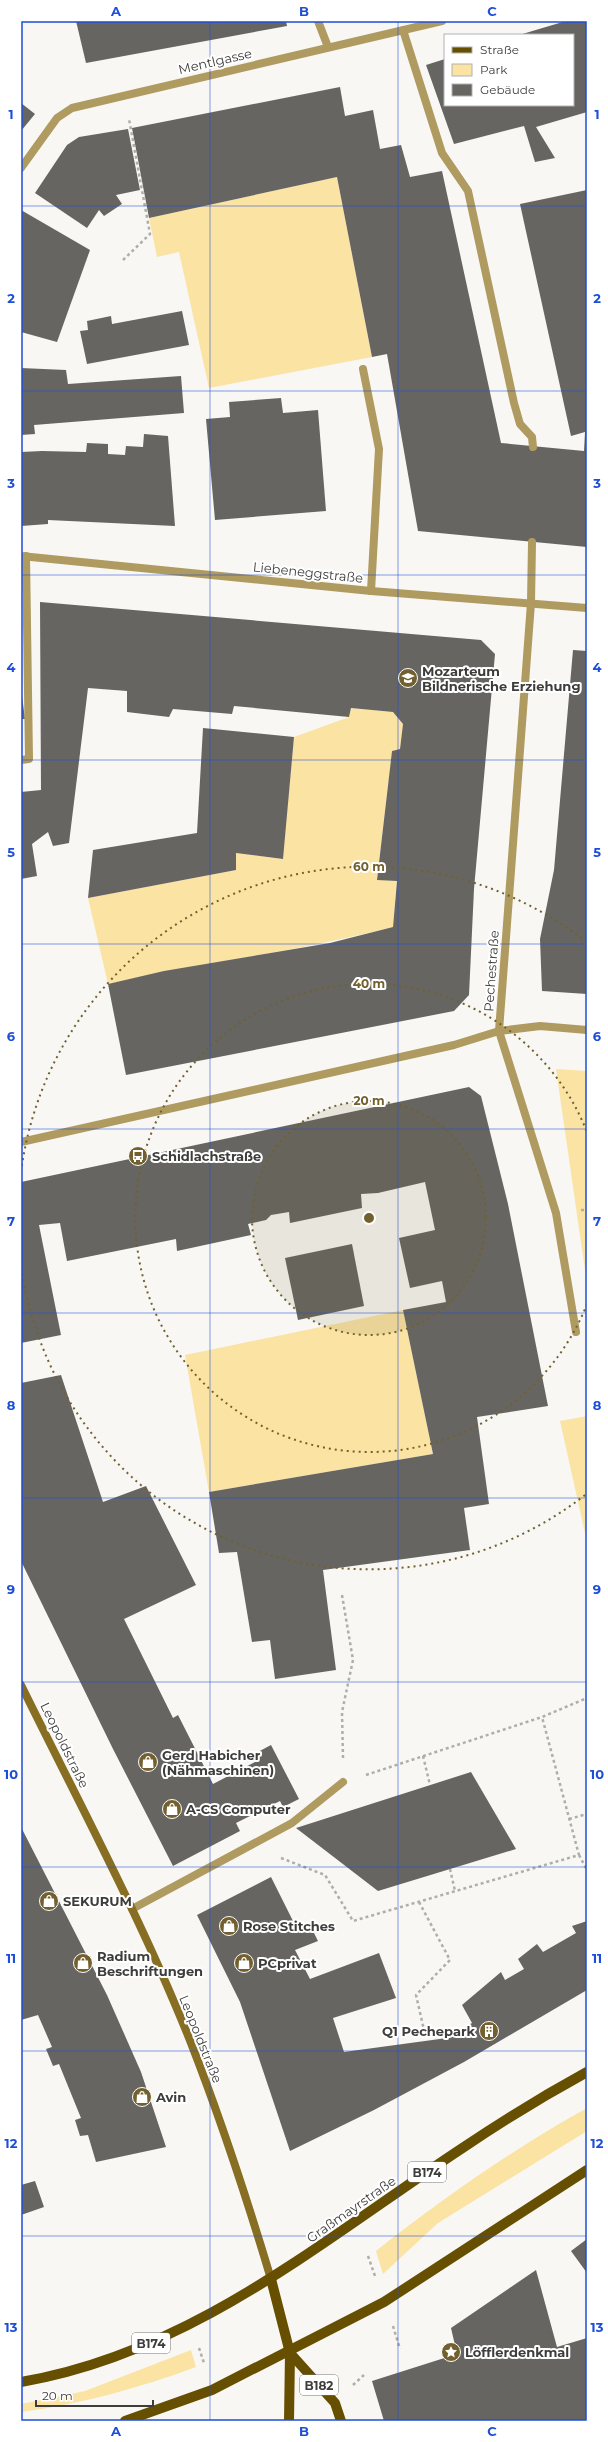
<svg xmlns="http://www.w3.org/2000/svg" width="608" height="2442" viewBox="0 0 608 2442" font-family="Montserrat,sans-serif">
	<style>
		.green { fill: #fbe3a4 }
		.building { fill: #666562 }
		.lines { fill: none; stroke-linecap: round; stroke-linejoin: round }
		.path { stroke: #aeaeab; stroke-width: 2.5; stroke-dasharray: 3 3; stroke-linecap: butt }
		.lane { stroke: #af9a60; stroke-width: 8 }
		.street { stroke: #af9a60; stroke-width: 8 }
		.secondary { stroke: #876e22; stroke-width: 8 }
		.primary { stroke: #664f00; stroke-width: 10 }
		.grid { fill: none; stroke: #1d4ed8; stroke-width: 1; stroke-opacity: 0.55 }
		.ring { fill: none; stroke: #72602e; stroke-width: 2; stroke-dasharray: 2 4 }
		.labels { text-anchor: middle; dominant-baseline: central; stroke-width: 4; stroke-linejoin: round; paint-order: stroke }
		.shield { fill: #fff; stroke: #777776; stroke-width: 1 }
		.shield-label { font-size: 12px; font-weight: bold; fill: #3d3d3b }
		.street-label { font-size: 13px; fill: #3d3d3b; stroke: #fff }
		.poi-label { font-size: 13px; font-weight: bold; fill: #3d3d3b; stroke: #fff; text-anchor: start }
		.centre { fill: #72602e; stroke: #fff; stroke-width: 2 }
		.ring-label { font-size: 12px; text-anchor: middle; font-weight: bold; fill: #72602e; stroke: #fff; stroke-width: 4; stroke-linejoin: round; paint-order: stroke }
		.neatline { fill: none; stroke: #1d4ed8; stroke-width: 1.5 }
		.grid-label { font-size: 13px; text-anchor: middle; font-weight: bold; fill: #1d4ed8 }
	</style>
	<rect width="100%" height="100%" fill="#f8f7f4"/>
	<!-- green -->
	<g class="green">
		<polygon points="337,177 372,357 209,388 179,252 157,257 149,218"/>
		<path d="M351 708 393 712 403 724 400 749 392 751 377 879 397 881 393 927C299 951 203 963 108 984L88 898 236 870V853L282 859 294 737 349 717Z"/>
		<polygon points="556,1069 587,1071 587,1284"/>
		<polygon points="403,1310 433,1454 209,1492 185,1355"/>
		<polygon points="587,1416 587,1542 560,1421"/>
		<path d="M587 2108V2131L438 2223 383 2274 376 2251C442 2199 513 2149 587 2108Z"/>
		<path d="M191 2350 196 2367C139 2388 82 2404 21 2412V2404L85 2391Z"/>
	</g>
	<!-- building -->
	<g class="building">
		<polygon points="76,21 286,21 287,26 86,63"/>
		<polygon points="566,21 587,21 587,112 536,127 555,158 535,162 524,126 454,144 426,65 445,59 445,105 573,105 573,35 519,35"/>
		<polygon points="340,87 345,116 373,110 380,149 401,145 410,177 442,171 501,443 584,451 585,432 571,436 520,204 587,190 587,547 418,531 387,354 372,357 337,177 149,218 132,128"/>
		<polygon points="21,103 35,114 21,131"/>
		<polygon points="128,129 140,190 116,195 122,204 104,216 99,210 87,228 35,193 67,145 79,137"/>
		<polygon points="21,210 90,250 57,342 21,332"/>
		<polygon points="182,311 189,345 87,364 80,331 88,330 87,321 111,316 112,324"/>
		<polygon points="21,368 66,370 68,384 181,376 184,413 34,425 35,434 21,435"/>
		<polygon points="281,398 283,413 318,410 326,511 215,520 206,419 230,417 229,402"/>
		<polygon points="144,434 168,436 175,526 48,520 48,524 21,526 21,452 42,451 86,452 87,443 108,444 108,454 125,455 126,446 143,447"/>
		<polygon points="40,602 481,640 495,654 474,889 469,995 454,1011 126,1075 108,984 164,971 330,943 393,927 397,881 377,880 392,751 400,749 403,724 393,712 351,708 349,717 234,706 232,714 173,709 169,717 127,712 127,691 88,688 69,843 53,846 48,832 32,844 37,876 21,879 21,792 41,790"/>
		<polygon points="573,650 587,651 587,994 542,991 540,939 554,870"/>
		<polygon points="22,696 25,719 21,719 21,697"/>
		<polygon points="203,728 294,737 283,859 236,853 236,870 88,898 93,850 197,833"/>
		<polygon points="469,1087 481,1096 508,1204 548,1406 477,1417 489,1504 464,1508 470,1550 323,1570 336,1670 275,1679 270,1640 252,1642 237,1552 219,1553 209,1492 433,1454 403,1310 446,1302 442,1281 410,1288 399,1238 435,1230 425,1182 378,1193 361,1194 362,1208 290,1223 289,1212 271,1215 266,1220 248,1224 251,1235 177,1251 176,1239 67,1261 60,1223 39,1225 61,1335 21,1343 21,1182"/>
		<polygon points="352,1244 364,1306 298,1320 285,1258"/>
		<polygon points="61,1375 103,1502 146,1486 196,1585 124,1619 173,1718 178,1715 213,1784 259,1760 256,1753 271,1745 299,1799 283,1807 280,1801 236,1823 240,1831 173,1866 113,1749 21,1561 21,1383"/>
		<polygon points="471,1772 516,1849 378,1891 296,1828"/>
		<polygon points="21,1827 107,1995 141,2072 166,2147 96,2162 88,2135 80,2136 75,2120 81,2118 59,2064 53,2066 46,2049 52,2047 38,2015 21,2020"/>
		<polygon points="271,1877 299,1933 311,1927 318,1941 295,1950 310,1979 379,1953 396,1998 333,2018 344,2052 447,2038 472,2023 462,2005 501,1972 505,1980 524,1969 518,1959 537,1944 543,1952 576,1933 572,1926 587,1921 587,1990 464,2062 374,2110 290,2151 240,2002 197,1915"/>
		<polygon points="35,2181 44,2207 21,2215 21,2185"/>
		<polygon points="587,2239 587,2273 571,2251"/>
		<polygon points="536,2270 557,2347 587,2338 587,2421 384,2421 372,2381 457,2354 451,2328"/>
	</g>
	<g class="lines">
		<!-- path -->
		<g class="path">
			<polyline points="123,260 150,234 129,119"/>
			<polyline points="581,1210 587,1210"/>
			<polyline points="342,1595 353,1660 342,1712 343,1758"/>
			<polyline points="423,1756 430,1785"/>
			<polyline points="366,1775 542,1717 587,1698"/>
			<polyline points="569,1819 587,1814"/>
			<polyline points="579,1855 587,1870"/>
			<polyline points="281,1858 325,1875 353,1921 579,1855 542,1717"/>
			<polyline points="450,1869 455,1891"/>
			<polyline points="419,1902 450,1960 416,1995 424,2030"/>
			<polyline points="368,2256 375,2276"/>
			<polyline points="393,2326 400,2349"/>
			<polyline points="199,2348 204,2363"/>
			<polyline points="353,2385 364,2375"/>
		</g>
		<!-- lane -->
		<g class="lane">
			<polyline points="403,30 442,153 468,191 514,403 520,424 532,437 533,447"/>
			<polyline points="363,369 379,449 371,591"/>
			<polyline points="531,603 532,542"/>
			<polyline points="132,1909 292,1823 343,1782"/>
		</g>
		<!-- street -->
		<g class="street">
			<polyline points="318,21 328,47"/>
			<polyline points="21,168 57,118 72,108 442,21"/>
			<polyline points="21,556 371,591 587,608"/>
			<polyline points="531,603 499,1031 556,1213 576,1332"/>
			<polyline points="21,760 29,759 26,556"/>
			<polyline points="21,1142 454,1045 499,1031 540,1026 587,1030"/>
		</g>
		<!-- secondary -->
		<path class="secondary" d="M21 1685C79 1803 142 1920 191 2043 221 2120 247 2199 271 2279"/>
		<!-- primary -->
		<g class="primary">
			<polyline points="271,2279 290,2353 289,2421"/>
			<polyline points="290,2353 335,2403 341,2421"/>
			<path d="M21 2382C192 2353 324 2239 464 2147 504 2120 545 2095 587 2072"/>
			<polyline points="125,2421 212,2390 384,2302 587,2170"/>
		</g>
	</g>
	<!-- grid -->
	<path class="grid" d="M210 21V2421M398 21V2421M21 206H587M21 391H587M21 575H587M21 760H587M21 944H587M21 1129H587M21 1313H587M21 1498H587M21 1682H587M21 1867H587M21 2051H587M21 2236H587"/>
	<!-- distance rings -->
	<circle cx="369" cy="1218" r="117" fill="#72602e" fill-opacity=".12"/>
	<g class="ring">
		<circle cx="369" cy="1218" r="117"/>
		<path d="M587 1304A234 234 0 1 1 587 1132"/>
		<path d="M585 1495A351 351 0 0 1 21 1264M21 1172A351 351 0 0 1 585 941"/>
	</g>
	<!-- icons -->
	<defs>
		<symbol id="university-disc" viewBox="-11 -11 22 22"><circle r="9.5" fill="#72602e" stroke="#fff"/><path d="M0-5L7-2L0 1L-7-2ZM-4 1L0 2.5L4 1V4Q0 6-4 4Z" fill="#fff"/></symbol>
		<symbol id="bus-disc" viewBox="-11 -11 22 22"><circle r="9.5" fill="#72602e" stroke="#fff"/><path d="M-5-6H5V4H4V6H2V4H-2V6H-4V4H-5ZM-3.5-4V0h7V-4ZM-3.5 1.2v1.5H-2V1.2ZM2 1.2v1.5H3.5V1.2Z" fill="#fff"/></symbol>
		<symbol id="shop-disc" viewBox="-11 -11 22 22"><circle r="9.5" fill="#72602e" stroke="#fff"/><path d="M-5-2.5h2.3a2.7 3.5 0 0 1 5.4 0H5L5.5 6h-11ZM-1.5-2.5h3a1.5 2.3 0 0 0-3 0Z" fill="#fff"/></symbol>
		<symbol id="building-disc" viewBox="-11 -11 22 22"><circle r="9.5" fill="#72602e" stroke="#fff"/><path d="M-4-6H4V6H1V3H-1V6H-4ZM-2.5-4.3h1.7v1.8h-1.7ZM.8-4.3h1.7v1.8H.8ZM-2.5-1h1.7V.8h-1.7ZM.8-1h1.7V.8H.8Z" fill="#fff"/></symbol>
		<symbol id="sight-disc" viewBox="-11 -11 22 22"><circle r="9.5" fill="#72602e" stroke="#fff"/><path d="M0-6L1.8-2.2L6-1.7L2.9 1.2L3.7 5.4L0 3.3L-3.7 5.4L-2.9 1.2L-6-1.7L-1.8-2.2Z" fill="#fff"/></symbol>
	</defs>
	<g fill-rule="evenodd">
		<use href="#university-disc" x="397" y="667" width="22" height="22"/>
		<use href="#bus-disc" x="127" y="1145" width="22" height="22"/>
		<use href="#shop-disc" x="137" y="1751" width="22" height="22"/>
		<use href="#shop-disc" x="161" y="1798" width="22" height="22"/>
		<use href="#shop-disc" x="38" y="1890" width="22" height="22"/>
		<use href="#shop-disc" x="218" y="1915" width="22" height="22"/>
		<use href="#shop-disc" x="72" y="1952" width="22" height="22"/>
		<use href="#shop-disc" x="233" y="1952" width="22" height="22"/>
		<use href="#building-disc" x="478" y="2020" width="22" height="22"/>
		<use href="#shop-disc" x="131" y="2086" width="22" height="22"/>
		<use href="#sight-disc" x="440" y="2341" width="22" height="22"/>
	</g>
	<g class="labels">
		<!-- shield labels -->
		<g class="shield">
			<rect x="408" y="2162" width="38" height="20" rx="3"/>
			<rect x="132" y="2333" width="38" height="20" rx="3"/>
			<rect x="300" y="2375" width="38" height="20" rx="3"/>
		</g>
		<g class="shield-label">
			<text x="427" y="2172">B174</text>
			<text x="151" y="2343">B174</text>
			<text x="319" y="2385">B182</text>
		</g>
		<!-- street labels -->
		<g class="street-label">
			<text transform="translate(215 61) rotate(-13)">Mentlgasse</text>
			<text transform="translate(308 572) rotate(6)">Liebeneggstraße</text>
			<text transform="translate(491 971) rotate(-86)">Pechestraße</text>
			<text transform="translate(65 1745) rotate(64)">Leopoldstraße</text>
			<text transform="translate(201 2039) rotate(68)">Leopoldstraße</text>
			<text transform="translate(351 2209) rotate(-35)">Graßmayrstraße</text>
		</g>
		<!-- poi labels -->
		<g class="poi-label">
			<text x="422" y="671">Mozarteum<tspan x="422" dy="15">Bildnerische Erziehung</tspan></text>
			<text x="152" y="1156">Schidlachstraße</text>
			<text x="162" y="1755">Gerd Habicher<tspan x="162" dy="15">(Nähmaschinen)</tspan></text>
			<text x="186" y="1809">A-CS Computer</text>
			<text x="63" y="1901">SEKURUM</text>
			<text x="243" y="1926">Rose Stitches</text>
			<text x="97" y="1956">Radium<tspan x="97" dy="15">Beschriftungen</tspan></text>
			<text x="258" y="1963">PCprivat</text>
			<text x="475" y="2031" text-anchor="end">Q1 Pechepark</text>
			<text x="156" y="2097">Avin</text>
			<text x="465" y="2352">Löfflerdenkmal</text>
		</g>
	</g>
	<circle cx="369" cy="1218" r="6" class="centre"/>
	<g class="ring-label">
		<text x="369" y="871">60 m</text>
		<text x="369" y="988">40 m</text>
		<text x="369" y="1105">20 m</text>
	</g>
	<!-- border -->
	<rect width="608" height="2442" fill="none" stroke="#ffffff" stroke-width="44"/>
	<!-- legend -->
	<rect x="444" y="34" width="130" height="72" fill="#ffffff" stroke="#b1b1b1"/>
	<rect x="452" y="47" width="20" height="6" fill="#664f00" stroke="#b1b1b1"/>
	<text x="480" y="54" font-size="12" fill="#3d3d3b">Straße</text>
	<rect x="452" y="64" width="20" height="12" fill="#fbe3a4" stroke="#b1b1b1"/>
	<text x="480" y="74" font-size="12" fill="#3d3d3b">Park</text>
	<rect x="452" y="84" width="20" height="12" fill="#666562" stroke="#b1b1b1"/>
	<text x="480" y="94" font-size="12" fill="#3d3d3b">Gebäude</text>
	<!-- scale -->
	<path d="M36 2400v6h117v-6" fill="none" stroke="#3d3d3b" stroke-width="2"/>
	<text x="42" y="2400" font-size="12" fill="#3d3d3b" stroke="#ffffff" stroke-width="3" paint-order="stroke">20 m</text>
	<rect x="22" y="22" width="564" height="2398" class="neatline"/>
	<g class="grid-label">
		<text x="116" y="16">A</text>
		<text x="304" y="16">B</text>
		<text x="492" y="16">C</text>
		<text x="11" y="119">1</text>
		<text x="597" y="119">1</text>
		<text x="11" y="303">2</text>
		<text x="597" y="303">2</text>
		<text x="11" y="488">3</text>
		<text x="597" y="488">3</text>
		<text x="11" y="672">4</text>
		<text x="597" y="672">4</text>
		<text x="11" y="857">5</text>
		<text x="597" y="857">5</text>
		<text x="11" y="1041">6</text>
		<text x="597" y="1041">6</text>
		<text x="11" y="1226">7</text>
		<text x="597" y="1226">7</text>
		<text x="11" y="1410">8</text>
		<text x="597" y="1410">8</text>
		<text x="11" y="1594">9</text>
		<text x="597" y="1594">9</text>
		<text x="11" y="1779">10</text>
		<text x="597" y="1779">10</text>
		<text x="11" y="1963">11</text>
		<text x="597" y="1963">11</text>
		<text x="11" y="2148">12</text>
		<text x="597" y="2148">12</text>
		<text x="11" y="2332">13</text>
		<text x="597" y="2332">13</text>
		<text x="116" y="2436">A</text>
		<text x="304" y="2436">B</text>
		<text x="492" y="2436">C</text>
	</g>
</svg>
